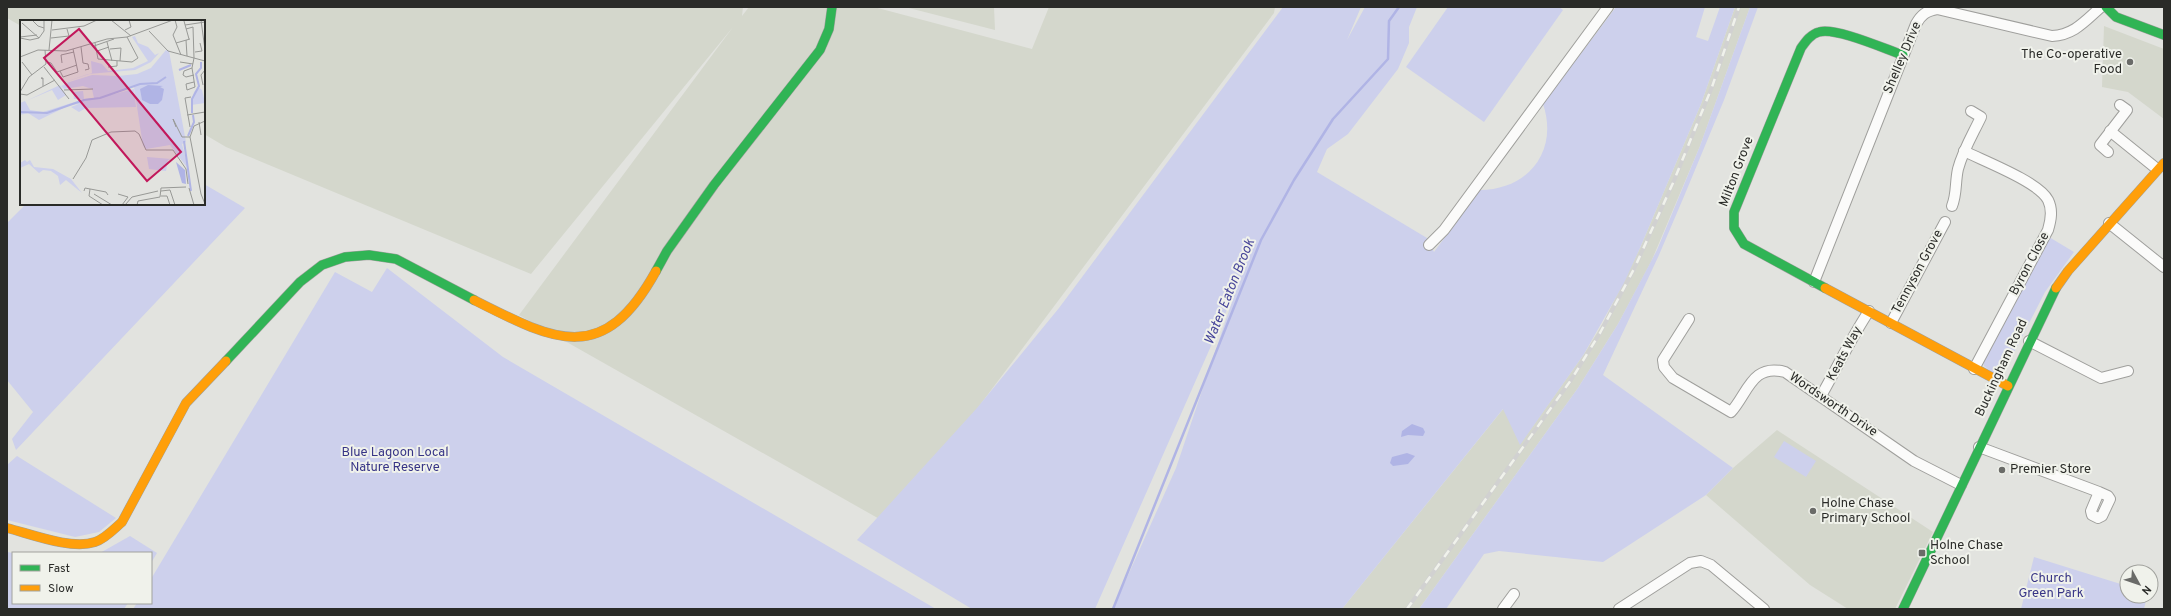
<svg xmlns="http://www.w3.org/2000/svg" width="2171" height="616" viewBox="0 0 2171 616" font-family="Overpass,sans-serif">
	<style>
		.built { fill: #d4d7cc }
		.green { fill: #cdd0ec }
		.water { fill: #b0b4e5 }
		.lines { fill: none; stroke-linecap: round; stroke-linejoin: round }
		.stream { stroke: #b0b4e5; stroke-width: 2.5 }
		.street-casing { stroke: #9f9f9c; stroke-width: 12 }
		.fast-casing { stroke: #9f9f9c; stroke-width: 10 }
		.slow-casing { stroke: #9f9f9c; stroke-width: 10 }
		.street { stroke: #fbfbfa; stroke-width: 10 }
		.fast { stroke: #30b455; stroke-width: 9 }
		.slow { stroke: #ff9f0a; stroke-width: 9 }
		.rail-casing { stroke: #d1d1d1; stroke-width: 4 }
		.rail { stroke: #f0f2eb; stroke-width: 2.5; stroke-dasharray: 8; stroke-linecap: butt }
		.poi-dot { fill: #6a6b68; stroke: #f0f2eb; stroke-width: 1.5 }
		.labels { text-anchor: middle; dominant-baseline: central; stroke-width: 4; stroke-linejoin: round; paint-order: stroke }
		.poi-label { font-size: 13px; fill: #2a2b28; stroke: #f0f2eb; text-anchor: start }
		.street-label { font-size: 13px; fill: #2a2b28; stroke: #f0f2eb }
		.park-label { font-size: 13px; fill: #373486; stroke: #f0f2eb }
		.water-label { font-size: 14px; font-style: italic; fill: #47469a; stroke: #f0f2eb }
		.inset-river { fill: none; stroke: #b0b4e5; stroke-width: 2 }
		.inset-road { fill: none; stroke: #989996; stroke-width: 1 }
		.view { fill: #c2185b; fill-opacity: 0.15; stroke: #c2185b; stroke-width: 2 }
		.inset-edge { fill: none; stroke: #2a2b28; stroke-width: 2 }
	</style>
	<rect width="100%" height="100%" fill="#e2e3df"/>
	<!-- built -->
	<g class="built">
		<polygon points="7,7 743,7 742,16 749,7 874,7 1032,49 1049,7 1275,7 1274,13 890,525 519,315 733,27 531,274 226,147 204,134 204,21 21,21 21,26 7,18"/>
		<polygon points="905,7 994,7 995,30"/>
		<polygon points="1735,7 1750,7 1700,146 1651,262 1618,324 1578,388 1419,609 1342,609 1504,408 1520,444 1584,354 1603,323 1640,248 1701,104"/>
		<polygon points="2104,26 2164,49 2164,119 2128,92 2102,87"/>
		<polygon points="1777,430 1933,532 1895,609 1848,609 1810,585 1706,495 1733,468"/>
	</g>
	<!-- green -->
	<g class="green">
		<path d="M1283 7H1361L1347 40 1365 7H1417L1409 27V43L1398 69 1348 134 1327 149 1317 172 1427 238 1434 252 1480 190C1528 190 1559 151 1543 104L1616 7H1705L1696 37 1708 41 1720 7H1735L1701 104 1640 248 1624 283 1584 354 1520 445 1503 409 1342 609H1113L1176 468 1237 287 1095 609H972L857 540 977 408 1059 308Z"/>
		<polygon points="1448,7 1559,7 1563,10 1484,122 1406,67"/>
		<polygon points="1750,7 1758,7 1724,100 1685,194 1659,255 1603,375 1733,468 1706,495 1603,562 1499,551 1484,554 1446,609 1419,609 1578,388 1618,324 1657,250 1700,146"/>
		<polygon points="204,184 245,208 16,450 12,439 33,412 7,380 7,223 26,204 204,204"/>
		<polygon points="2049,237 2074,252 2045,292 2003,374 1997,376 1984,366 1983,361"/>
		<polygon points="387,268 503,357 936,609 133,609 137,603 151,603 151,579 335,272 372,292"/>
		<polygon points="1784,441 1816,461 1806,477 1774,457"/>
		<polygon points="17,456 116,518 99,532 75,537 7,520 7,465"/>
		<polygon points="130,536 157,553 151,563 151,553 100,553"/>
		<polygon points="7,552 13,553 13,603 128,603 124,609 7,609"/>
		<polygon points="2034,557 2127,586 2127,596 2147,596 2144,609 2021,609"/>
	</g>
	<!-- water -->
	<g class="water">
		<polygon points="1412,424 1423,428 1425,432 1423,436 1408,435 1401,437 1402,431"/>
		<polygon points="1407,453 1415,456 1408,464 1393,466 1390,463 1392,457"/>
	</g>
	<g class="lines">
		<!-- stream -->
		<polyline class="stream" points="1113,609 1261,240 1294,180 1333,119 1388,59 1389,21 1399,7"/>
		<defs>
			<g id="street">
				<polyline points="2110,131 2157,169"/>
				<path d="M1964 151C1984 161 2039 182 2048 200 2053 210 2051 220 2048 230L1974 369"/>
				<polyline points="2108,152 2100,145 2127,110 2120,105"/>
				<path d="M1952 206C1957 194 1955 182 1958 169 1963 150 1973 134 1981 117L1971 111"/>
				<polyline points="2109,223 2164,267"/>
				<polyline points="1429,245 1444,230 1608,7"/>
				<path d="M1814 282 1916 24C1921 15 1926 11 1937 9L2052 36C2074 35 2085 21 2101 7"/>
				<path d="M1689 319 1663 360 1664 367 1673 378 1731 412C1748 393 1752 363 1785 372L1914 461 1961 485"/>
				<polyline points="1891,323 1945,222"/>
				<polyline points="2029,341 2101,378 2128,371"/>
				<path d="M1821 396C1837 368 1851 338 1869 311"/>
				<polyline points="1979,447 2099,492 2108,496 2110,499 2102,516 2098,518 2092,515 2091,511 2099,492"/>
				<polyline points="1503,609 1514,594"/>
				<polyline points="1619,609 1690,563 1701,561 1711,565 1764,609"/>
			</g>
			<g id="fast">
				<polyline points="2106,7 2116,17 2164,35"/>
				<polyline points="656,271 667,251 714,185 820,50 829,29 832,7"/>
				<path d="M1825 288 1744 244 1734 228V212L1801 48C1806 41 1811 34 1819 32 1836 27 1885 49 1903 55"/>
				<polyline points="226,361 300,282 322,265 345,257 369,255 396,259 474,300"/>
				<polyline points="1903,609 2056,288"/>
			</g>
			<g id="slow">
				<polyline points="1825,288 2008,386"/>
				<polyline points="2056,288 2068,271 2164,163"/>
				<path d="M474 300C555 341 603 367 656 271"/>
				<path d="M7 528C31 534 71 550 95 542 105 539 114 529 122 522L186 403 226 361"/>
			</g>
		</defs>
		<!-- street casing -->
		<use href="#street" class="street-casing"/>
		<!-- fast casing -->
		<use href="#fast" class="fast-casing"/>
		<!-- slow casing -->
		<use href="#slow" class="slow-casing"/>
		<!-- street -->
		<use href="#street" class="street"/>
		<!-- fast -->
		<use href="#fast" class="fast"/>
		<!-- slow -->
		<use href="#slow" class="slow"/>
		<defs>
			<polyline id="rail" points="1407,609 1571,380 1600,333 1634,269 1673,183 1712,87 1739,7"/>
		</defs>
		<!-- rail casing -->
		<use href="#rail" class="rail-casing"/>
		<!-- rail -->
		<use href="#rail" class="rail"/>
	</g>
	<!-- markers -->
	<g class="poi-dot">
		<circle cx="2130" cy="62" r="4"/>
		<circle cx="2002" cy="470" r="4"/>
		<circle cx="1813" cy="511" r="4"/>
		<rect x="1918" y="549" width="8" height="8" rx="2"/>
	</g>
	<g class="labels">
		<!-- poi labels -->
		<g class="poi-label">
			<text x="2122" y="55" text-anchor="end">The Co-operative<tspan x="2122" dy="15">Food</tspan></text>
			<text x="2010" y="470">Premier Store</text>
			<text x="1821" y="504">Holne Chase<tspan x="1821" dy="15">Primary School</tspan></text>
			<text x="1930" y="546">Holne Chase<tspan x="1930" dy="15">School</tspan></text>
		</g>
		<!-- street labels -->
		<g class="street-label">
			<text transform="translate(1903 58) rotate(-67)">Shelley Drive</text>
			<text transform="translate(1737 172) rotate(-69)">Milton Grove</text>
			<text transform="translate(2030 264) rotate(-62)">Byron Close</text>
			<text transform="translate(1918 272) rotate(-62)">Tennyson Grove</text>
			<text transform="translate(1845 354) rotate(-62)">Keats Way</text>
			<text transform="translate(2002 368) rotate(-65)">Buckingham Road</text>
			<text transform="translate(1833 405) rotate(34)">Wordsworth Drive</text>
		</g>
		<!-- park labels -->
		<g class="park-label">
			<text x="395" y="453">Blue Lagoon Local<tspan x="395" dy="15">Nature Reserve</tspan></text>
			<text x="2051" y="579">Church<tspan x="2051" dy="15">Green Park</tspan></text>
		</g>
		<!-- water labels -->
		<g class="water-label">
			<text transform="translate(1230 292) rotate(-68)">Water Eaton Brook</text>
		</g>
	</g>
	<!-- overview -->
	<g transform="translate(20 20)">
		<rect width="185" height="185" fill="#e2e3df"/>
		<path d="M115 16 118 23 128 27 135 35 139 33 131 42 115 50 68 54 40 64 72 53 71 41 82 44 88 51 113 48 128 41 112 17ZM146 30 149 31 166 122 162 124 169 150 150 125 126 129 123 126 114 67 90 75 114 69 116 87 66 88 59 92 51 87 59 84 50 85 19 100 8 93 0 95V83L5 81 10 90 23 92 64 79H54L53 72 63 71 64 79 74 78 72 69 63 66 44 69 41 66 48 63 40 65 72 55 98 56 117 54 131 48ZM40 65 46 75 38 80 32 70 6 81ZM178 67 182 70 185 83 171 85 174 72ZM127 137 151 139 148 140 146 151 129 149ZM5 140 7 142 10 140 14 147 33 149 51 159 62 173 46 160 40 165 38 156 31 151 23 150 19 153 9 144 0 148V143Z" fill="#cdd0ec"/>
		<path d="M128 65 143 66 140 67 144 69 142 80 138 84H130L122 80 120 69ZM156 142 165 150 166 164 162 163Z" fill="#b0b4e5"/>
		<path class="inset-river" d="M159 50 171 45M0 92 27 93 64 80 80 78 120 64 137 63 146 57M172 93V79L179 66 176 54 181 48V42M168 116 174 102 173 95M164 121 171 171"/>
		<path class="inset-road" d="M12 0 18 6 24 8M91 0 111 16M155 0 157 7 153 15 161 35M181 0 185 30M164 1 169 19M2 3 19 18M165 5 185 2M166 9 173 7 174 38M32 10 64 6 77 0M105 10 111 7 109 0M129 11 148 31 185 41M0 17 17 15M0 18 10 20 19 18 24 11V0M31 18 49 16 47 9M166 20 167 36M87 22 92 41M75 23 78 39 112 42 118 38 107 17M156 23 170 19M74 26 94 19M61 27 63 43 68 44 69 49 65 50M90 29 101 28 100 41M29 30 32 0M77 31 89 27M175 32 182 31 180 23M0 37 18 30 46 31 87 19 107 17 153 0M174 38 172 48 175 67 167 70 166 64 174 62M2 42 12 55M27 42 31 43 37 52 57 45M160 42 173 44M42 43 41 35 54 32M24 47 49 79M88 47 97 46V41M172 48 164 51 163 55 166 57 174 55M40 51 43 57 58 52 53 29M23 59 21 58H23V66M183 65 181 55 185 50M44 70 73 69M0 72 9 57 26 44 25 30M0 74 7 75 35 60M167 95 185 92M185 101 174 106 170 117 181 174 185 184M179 102 181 115M156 107 153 99 162 117H170M170 107 165 78 171 77M53 159 66 138 72 120 91 112 115 111 119 114 126 130H153L166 149 168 164M169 168 174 185M70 169 69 176 83 185M64 171 65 168 86 172 88 175M141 171 150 170 155 185M74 174 92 185M98 174 108 177 102 185M141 176H147L150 185M105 185 112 177 138 171M117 185 118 181 140 177 141 168 166 167"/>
		<path class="view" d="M59 9 161 132 127 161 24 38Z"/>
		<rect width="185" height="185" class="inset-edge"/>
	</g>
	<!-- border -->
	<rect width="2171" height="616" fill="none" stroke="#2a2b28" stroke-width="16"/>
	<!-- legend -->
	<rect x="12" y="552" width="140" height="52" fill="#f0f2eb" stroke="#a1a29d"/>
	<rect x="20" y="565" width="20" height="6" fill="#30b455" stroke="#a1a29d"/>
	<text x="48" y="572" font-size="12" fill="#2a2b28">Fast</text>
	<rect x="20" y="585" width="20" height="6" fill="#ff9f0a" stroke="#a1a29d"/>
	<text x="48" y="592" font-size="12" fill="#2a2b28">Slow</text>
	<!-- north arrow -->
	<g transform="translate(2139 584) rotate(130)"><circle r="19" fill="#f0f2eb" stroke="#a1a29d"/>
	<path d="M0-3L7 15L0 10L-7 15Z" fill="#6a6b68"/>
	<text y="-6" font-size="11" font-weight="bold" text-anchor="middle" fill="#2a2b28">N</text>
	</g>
</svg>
